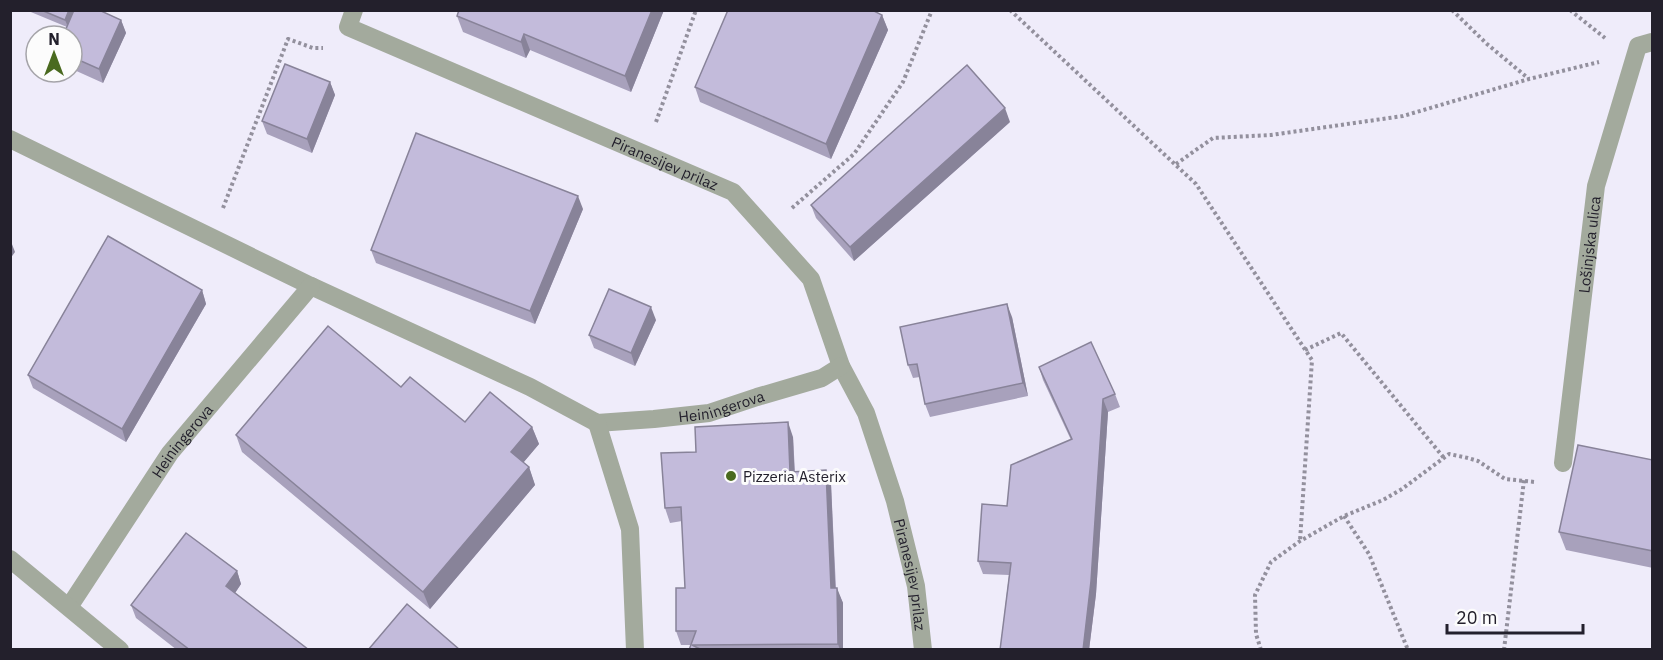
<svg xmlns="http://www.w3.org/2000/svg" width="1663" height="660" viewBox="0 0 1663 660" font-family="'IBM Plex Sans',sans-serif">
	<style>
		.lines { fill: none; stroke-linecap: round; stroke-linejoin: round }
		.path { stroke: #93909d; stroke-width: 4; stroke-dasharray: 3 3; stroke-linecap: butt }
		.minor { stroke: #a3aa9d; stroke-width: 18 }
		.tertiary { stroke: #a3aa9d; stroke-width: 18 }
		.wall { fill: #a8a1bc }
		.shaded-wall { fill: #888399 }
		.building { fill: #c3bbdb; stroke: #888399; stroke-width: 1.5 }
		.poi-dot { fill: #4a6a1f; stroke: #fcfcfc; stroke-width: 2 }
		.labels { text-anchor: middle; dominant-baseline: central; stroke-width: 6; stroke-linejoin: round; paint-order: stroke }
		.street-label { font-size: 15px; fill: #23202c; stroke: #fcfcfc }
		.poi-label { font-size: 15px; fill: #23202c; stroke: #fcfcfc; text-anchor: start }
	</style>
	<rect width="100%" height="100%" fill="#efecfa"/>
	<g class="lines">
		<!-- path -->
		<g class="path">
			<polyline points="1010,10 1196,184 1312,360 1300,541"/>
			<polyline points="1452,10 1487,44 1529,79"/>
			<polyline points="1570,10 1605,38"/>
			<polyline points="656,122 696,10"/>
			<polyline points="1176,164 1213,138 1271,135 1403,116 1529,79 1599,62"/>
			<polyline points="223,208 288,39 313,48 323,48"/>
			<polyline points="792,208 854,154 903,82 932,10"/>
			<polyline points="1305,350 1341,333 1444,458"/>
			<polyline points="1344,516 1369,554 1408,650"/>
			<polyline points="1261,650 1256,634 1255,595 1271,562 1300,541 1344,516 1383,500 1402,489 1449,454 1468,458 1478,461 1505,479 1535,482"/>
			<polyline points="1504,650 1524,480"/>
		</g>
		<!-- minor -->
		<g class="minor">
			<path id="s1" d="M354 10 348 27 733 192 811 279 841 366 866 413 895 501 916 586 923 650"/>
			<path id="s2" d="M10 139 311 286 530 387 597 423 654 419 709 413 757 397 822 378 841 366"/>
			<polyline points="597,423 630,529 635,650"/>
			<path id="s3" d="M1563 463 1596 186 1638 46 1652 42"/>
			<path id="s4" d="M69 607 170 453 311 286"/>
		</g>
		<!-- tertiary -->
		<polyline class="tertiary" points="10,559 120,650"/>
	</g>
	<!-- wall -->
	<g class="wall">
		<polygon points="26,10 99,10 121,20 126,33 103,83 72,69 72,36 67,27"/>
		<polygon points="459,10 664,10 631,92 530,50 526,58 463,32 457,16"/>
		<polygon points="882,15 888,30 831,159 700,102 695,87"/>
		<polygon points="330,82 335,95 312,153 267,134 262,121"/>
		<polygon points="1010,122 854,261 816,218 811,205"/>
		<polygon points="583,209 535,324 376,263 371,250"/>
		<polygon points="202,290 206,304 126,442 33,388 28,375"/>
		<polygon points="1012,317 1028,396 930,417 925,404 920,377 913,378 908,365"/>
		<polygon points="656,320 635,366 594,348 589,335"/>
		<polygon points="1039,367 1115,394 1120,407 1108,412 1096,594 1089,650 1000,650 1009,575 983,574 978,561 1007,506 1071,440 1043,380"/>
		<polygon points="401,387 465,422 532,427 539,444 523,463 529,467 535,485 430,609 242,452 236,435"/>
		<polygon points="793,437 795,472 831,484 836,588 843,603 843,650 689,650 691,645 681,645 676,631 685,588 682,521 670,523 665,508 696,452"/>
		<polygon points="1653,460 1653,568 1566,550 1559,532"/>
		<polygon points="237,571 241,584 235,593 309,650 177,650 136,618 131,605"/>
	</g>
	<!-- shaded-wall -->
	<g class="shaded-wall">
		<polygon points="69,10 75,10 68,27 65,20"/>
		<polygon points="652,10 664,10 631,92 625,76"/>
		<polygon points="882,15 888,30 831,159 826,144"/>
		<polygon points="121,20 126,33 103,83 99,69"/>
		<polygon points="524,34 530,50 526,58 521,42"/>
		<polygon points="330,82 335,95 312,153 307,139"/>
		<polygon points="1005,108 1010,122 854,261 850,247"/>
		<polygon points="578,196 583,209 535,324 530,311"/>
		<polygon points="10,239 15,252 10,259"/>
		<polygon points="202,290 206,304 126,442 122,429"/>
		<polygon points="1007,304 1012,317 1028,396 1023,383"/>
		<polygon points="651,307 656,320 635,366 631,353"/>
		<polygon points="1103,399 1108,412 1096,594 1089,650 1083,650"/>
		<polygon points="788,422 793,437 795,486 790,472"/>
		<polygon points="532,427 539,444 517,470 511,452"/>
		<polygon points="529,467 535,485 430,609 423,592"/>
		<polygon points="826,470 831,484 836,603 831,588"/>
		<polygon points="237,571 241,584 231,599 226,586"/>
		<polygon points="837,588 843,603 843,650 840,650 838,644"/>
	</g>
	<!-- building -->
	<g class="building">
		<polygon points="41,10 69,10 65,20"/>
		<polygon points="74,10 99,10 121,20 99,69 72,57 72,36 63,36"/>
		<polygon points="459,10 652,10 625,76 524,34 521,42 457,16"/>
		<polygon points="728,10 872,10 882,15 826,144 695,87"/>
		<polygon points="285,64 330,82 307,139 262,121"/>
		<polygon points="967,65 1005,108 850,247 811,205"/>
		<polygon points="416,133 578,196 530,311 371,250"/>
		<polygon points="108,236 202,290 122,429 28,375"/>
		<polygon points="609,289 651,307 631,353 589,335"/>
		<polygon points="1007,304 1023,383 925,404 917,364 908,365 900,327"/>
		<polygon points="328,326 401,387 410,377 465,422 490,392 532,427 511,452 529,467 423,592 236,435"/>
		<polygon points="1091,342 1115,394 1103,399 1091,581 1083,650 1000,650 1011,563 978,561 982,504 1007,506 1011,465 1072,439 1039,367"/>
		<polygon points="788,422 790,472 826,470 831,588 837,588 838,644 692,645 702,650 689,650 696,631 676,631 676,588 685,588 681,507 665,508 661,453 696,452 695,427"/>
		<polygon points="1578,445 1653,460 1653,551 1559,532"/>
		<polygon points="186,533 237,571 226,586 309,650 190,650 131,605"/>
		<polygon points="407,604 460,650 368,650"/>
	</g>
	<!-- markers -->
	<circle class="poi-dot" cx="731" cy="476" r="6"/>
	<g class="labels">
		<!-- street labels -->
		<g class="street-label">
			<text stroke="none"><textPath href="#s1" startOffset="363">Piranesijev prilaz</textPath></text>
			<text stroke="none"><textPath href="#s3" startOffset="220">Lošinjska ulica</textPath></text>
			<text stroke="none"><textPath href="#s2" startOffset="778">Heiningerova</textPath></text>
			<text stroke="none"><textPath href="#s4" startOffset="201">Heiningerova</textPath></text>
			<text stroke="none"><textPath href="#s1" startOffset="867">Piranesijev prilaz</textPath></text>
		</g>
		<!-- poi labels -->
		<g class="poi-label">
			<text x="743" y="476">Pizzeria Asterix</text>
		</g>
	</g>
	<!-- border -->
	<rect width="1663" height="660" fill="none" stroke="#23202c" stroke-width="24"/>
	<!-- north arrow -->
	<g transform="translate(54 54)"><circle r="28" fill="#fcfcfc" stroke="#a5a4a9" stroke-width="1.5"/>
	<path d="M0-4.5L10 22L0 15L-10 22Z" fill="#4a6a1f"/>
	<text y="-9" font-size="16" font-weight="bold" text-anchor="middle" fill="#23202c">N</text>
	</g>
	<!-- scale -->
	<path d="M1447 624v9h136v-9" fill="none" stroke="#23202c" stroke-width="3"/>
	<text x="1456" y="624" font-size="18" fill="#23202c" stroke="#fcfcfc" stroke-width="4.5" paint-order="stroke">20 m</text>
</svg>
